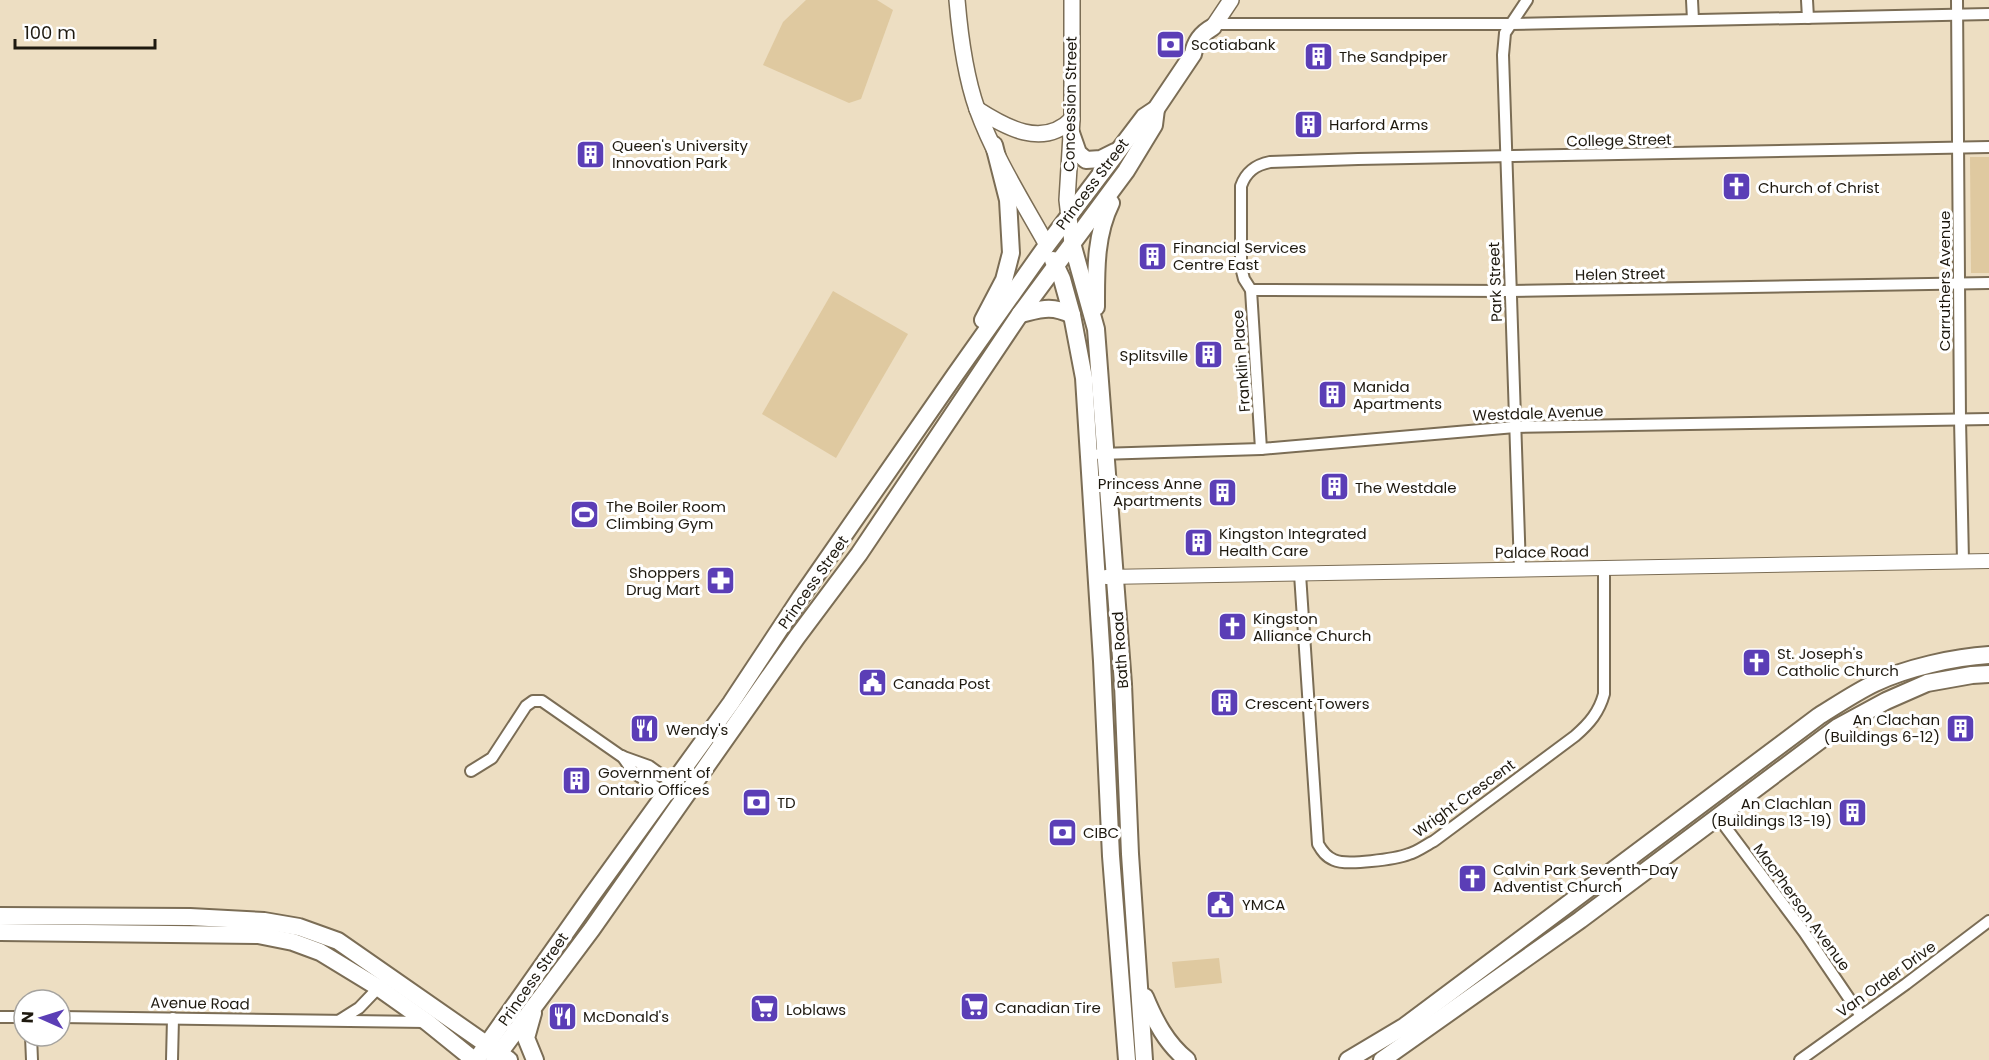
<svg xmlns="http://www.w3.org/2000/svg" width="1989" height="1060" viewBox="0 0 1989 1060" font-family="Poppins,sans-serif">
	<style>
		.green { fill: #dfc9a0 }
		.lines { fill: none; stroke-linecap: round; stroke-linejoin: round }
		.minor-casing { stroke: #7b6d55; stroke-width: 14 }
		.tertiary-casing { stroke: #7b6d55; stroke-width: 16 }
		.secondary-casing { stroke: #7b6d55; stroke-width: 18 }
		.primary-casing { stroke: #7b6d55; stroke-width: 20 }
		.minor { stroke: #fff; stroke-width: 10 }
		.tertiary { stroke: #fff; stroke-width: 14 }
		.secondary { stroke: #fff; stroke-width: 15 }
		.primary { stroke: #fff; stroke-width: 16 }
		.labels { text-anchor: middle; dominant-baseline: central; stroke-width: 6; stroke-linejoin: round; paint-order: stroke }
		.poi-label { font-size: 15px; fill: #1e190f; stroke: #fff; text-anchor: start }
		.street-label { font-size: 15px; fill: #1e190f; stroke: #fff }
	</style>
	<rect width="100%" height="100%" fill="#eddec2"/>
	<!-- green -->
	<g class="green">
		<polygon points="806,0 877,0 893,10 861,99 849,103 763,65 783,22"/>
		<polygon points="1970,157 1989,157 1989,273 1971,273"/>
		<polygon points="833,291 908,334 836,458 762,414"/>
		<polygon points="1219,958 1222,983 1175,988 1172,962"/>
	</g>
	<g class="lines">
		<defs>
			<g id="minor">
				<polyline points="1692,0 1693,20"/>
				<polyline points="1807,0 1808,18"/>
				<polyline points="1957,0 1960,419 1963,561"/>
				<polyline points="1215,24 1511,24 1989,14"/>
				<polyline points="1251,290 1510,291 1989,283"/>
				<path d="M1261 449 1251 290 1244 279 1241 267V186C1246 172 1255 165 1270 162L1358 159 1989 147"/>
				<polyline points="1099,454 1261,449 1515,427 1989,419"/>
				<polyline points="1520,569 1503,55 1505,33 1527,0"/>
				<path d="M1300 574 1318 844C1322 851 1326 857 1334 860 1346 866 1396 859 1409 854 1417 852 1426 845 1434 841L1575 736C1590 723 1599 712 1604 694V568"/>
				<polyline points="622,756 634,773 669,795"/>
				<polyline points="471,771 492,758 526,706 533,701 542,701 621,756 649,766 678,787"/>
				<polyline points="1718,817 1804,932 1861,1016"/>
				<polyline points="0,1017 24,1017"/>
				<polyline points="60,1017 426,1022"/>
				<polyline points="340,1020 359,1008 382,984"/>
				<polyline points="31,1036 32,1060"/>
				<polyline points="172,1060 173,1018"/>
				<polyline points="1800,1060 1906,984 1989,921"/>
			</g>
			<polyline id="tertiary" points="1106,577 1989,561"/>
			<g id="secondary">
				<path d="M957 0C960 36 965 75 977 109 994 156 1023 202 1047 245"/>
				<polyline points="1072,0 1072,119 1067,200 1072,243"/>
				<polyline points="1213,27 1231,0"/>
				<path d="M977 109C1005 127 1043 149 1072 119"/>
			</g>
			<g id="primary">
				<polyline points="1071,133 1078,153 1086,160 1101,159 1115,152"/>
				<polyline points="1072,243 1096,329 1123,684 1130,854 1144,1060"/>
				<polyline points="1053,260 1062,279 1072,315 1084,378 1102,661 1111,856 1127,1060"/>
				<path d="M1096 307C1096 272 1095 235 1111 203"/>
				<path d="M1020 314C1042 309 1051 305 1072 315"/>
				<polyline points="983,320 1004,280 1011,253 1008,200 994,145"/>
				<polyline points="0,916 190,917 264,921 299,927 338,941 509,1060"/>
				<polyline points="0,932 258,935 293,942 320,952 379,988 427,1022 474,1060"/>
				<path d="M1145 997C1155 1021 1166 1043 1187 1060"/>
				<polyline points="533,1013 526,1038 535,1060"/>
				<path d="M476 1060 590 898 731 703 801 597 955 375 1047 245 1144 117 1156 109 1193 54C1195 42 1202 33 1213 27"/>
				<polyline points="494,1060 592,929 797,637 859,554 1020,314 1126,171 1154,125 1156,109"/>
				<path d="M1348 1060 1405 1026 1819 716C1837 705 1856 692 1875 683 1906 668 1955 657 1989 655"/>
				<polyline points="1382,1060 1580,920 1838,727 1886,701 1927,683 1972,675 1989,674"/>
			</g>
		</defs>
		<!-- minor casing -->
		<use href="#minor" class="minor-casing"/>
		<!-- tertiary casing -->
		<use href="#tertiary" class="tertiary-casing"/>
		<!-- secondary casing -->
		<use href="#secondary" class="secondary-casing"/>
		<!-- primary casing -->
		<use href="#primary" class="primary-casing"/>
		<!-- minor -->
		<use href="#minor" class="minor"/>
		<!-- tertiary -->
		<use href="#tertiary" class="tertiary"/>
		<!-- secondary -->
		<use href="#secondary" class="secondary"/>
		<!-- primary -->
		<use href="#primary" class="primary"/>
	</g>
	<!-- icons -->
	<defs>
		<symbol id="bank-square" viewBox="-11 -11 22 22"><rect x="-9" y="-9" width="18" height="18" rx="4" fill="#5b3eb6" stroke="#fff"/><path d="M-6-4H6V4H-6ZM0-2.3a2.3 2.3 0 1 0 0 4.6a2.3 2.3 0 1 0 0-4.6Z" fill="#fff"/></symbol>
		<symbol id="building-square" viewBox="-11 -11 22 22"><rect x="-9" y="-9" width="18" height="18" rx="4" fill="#5b3eb6" stroke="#fff"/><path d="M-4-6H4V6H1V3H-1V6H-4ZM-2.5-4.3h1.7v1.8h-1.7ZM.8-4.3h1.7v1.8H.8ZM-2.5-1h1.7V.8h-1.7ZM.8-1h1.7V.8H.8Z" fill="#fff"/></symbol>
		<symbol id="church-square" viewBox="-11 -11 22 22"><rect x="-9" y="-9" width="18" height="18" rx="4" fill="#5b3eb6" stroke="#fff"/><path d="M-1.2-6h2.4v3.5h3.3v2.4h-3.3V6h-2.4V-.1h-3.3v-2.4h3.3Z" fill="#fff"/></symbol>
		<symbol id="stadium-square" viewBox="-11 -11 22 22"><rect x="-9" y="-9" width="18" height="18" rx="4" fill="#5b3eb6" stroke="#fff"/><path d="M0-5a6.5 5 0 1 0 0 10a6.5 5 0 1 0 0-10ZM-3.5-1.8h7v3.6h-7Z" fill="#fff"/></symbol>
		<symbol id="pharmacy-square" viewBox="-11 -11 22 22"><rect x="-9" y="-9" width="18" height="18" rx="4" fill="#5b3eb6" stroke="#fff"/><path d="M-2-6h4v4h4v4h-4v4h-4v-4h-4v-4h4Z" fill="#fff"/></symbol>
		<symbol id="civic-square" viewBox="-11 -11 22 22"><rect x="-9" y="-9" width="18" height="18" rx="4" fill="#5b3eb6" stroke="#fff"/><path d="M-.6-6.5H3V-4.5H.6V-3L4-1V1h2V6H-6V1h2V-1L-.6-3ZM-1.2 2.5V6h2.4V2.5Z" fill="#fff"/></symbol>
		<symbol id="restaurant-square" viewBox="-11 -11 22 22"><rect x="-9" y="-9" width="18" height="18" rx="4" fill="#5b3eb6" stroke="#fff"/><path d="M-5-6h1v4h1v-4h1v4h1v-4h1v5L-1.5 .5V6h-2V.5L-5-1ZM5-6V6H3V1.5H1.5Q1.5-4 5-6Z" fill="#fff"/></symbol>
		<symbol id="supermarket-square" viewBox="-11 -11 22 22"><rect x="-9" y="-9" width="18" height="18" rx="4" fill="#5b3eb6" stroke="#fff"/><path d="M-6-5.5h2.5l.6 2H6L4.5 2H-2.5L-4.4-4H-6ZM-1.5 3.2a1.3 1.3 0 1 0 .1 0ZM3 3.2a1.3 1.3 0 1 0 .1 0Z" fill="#fff"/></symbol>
	</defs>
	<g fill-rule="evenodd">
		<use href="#bank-square" x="1154" y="28" width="33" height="33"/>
		<use href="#building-square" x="1302" y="40" width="33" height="33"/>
		<use href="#building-square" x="1292" y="108" width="33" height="33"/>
		<use href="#building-square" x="574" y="138" width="33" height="33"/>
		<use href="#church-square" x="1720" y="170" width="33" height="33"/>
		<use href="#building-square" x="1136" y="240" width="33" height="33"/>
		<use href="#building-square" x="1192" y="338" width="33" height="33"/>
		<use href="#building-square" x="1316" y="378" width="33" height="33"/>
		<use href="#building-square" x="1318" y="470" width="33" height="33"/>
		<use href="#building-square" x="1206" y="476" width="33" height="33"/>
		<use href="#stadium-square" x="568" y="498" width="33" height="33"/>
		<use href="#building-square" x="1182" y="526" width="33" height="33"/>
		<use href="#pharmacy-square" x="704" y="564" width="33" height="33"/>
		<use href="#church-square" x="1216" y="610" width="33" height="33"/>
		<use href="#church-square" x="1740" y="646" width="33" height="33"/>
		<use href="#civic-square" x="856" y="666" width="33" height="33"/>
		<use href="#building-square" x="1208" y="686" width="33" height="33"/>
		<use href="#building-square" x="1944" y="712" width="33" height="33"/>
		<use href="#restaurant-square" x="628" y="712" width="33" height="33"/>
		<use href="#building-square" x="560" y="764" width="33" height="33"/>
		<use href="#bank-square" x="740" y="786" width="33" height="33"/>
		<use href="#building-square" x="1836" y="796" width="33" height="33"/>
		<use href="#bank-square" x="1046" y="816" width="33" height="33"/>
		<use href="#church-square" x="1456" y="862" width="33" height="33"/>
		<use href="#civic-square" x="1204" y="888" width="33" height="33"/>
		<use href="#supermarket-square" x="958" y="990" width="33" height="33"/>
		<use href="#supermarket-square" x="748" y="992" width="33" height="33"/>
		<use href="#restaurant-square" x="546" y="1000" width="33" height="33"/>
	</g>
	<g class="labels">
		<!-- poi labels -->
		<g class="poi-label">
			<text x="1191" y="44">Scotiabank</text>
			<text x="1339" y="56">The Sandpiper</text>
			<text x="1329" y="124">Harford Arms</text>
			<text x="612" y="145">Queen's University<tspan x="612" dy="17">Innovation Park</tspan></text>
			<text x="1758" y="187">Church of Christ</text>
			<text x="1173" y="247">Financial Services<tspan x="1173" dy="17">Centre East</tspan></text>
			<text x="1188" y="355" text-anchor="end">Splitsville</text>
			<text x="1353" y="386">Manida<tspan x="1353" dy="17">Apartments</tspan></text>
			<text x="1202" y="483" text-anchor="end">Princess Anne<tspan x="1202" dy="17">Apartments</tspan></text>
			<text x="1355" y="487">The Westdale</text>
			<text x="606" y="506">The Boiler Room<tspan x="606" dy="17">Climbing Gym</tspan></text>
			<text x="1219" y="533">Kingston Integrated<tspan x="1219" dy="17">Health Care</tspan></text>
			<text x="700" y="572" text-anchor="end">Shoppers<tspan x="700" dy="17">Drug Mart</tspan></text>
			<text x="1253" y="618">Kingston<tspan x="1253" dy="17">Alliance Church</tspan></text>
			<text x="1777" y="653">St. Joseph's<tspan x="1777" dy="17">Catholic Church</tspan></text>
			<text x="893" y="683">Canada Post</text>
			<text x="1245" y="703">Crescent Towers</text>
			<text x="1940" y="719" text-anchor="end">An Clachan<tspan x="1940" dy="17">(Buildings 6-12)</tspan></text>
			<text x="666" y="729">Wendy's</text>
			<text x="598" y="772">Government of<tspan x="598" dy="17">Ontario Offices</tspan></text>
			<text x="777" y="802">TD</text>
			<text x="1832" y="803" text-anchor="end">An Clachlan<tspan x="1832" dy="17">(Buildings 13-19)</tspan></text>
			<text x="1083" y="832">CIBC</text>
			<text x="1493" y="869">Calvin Park Seventh-Day<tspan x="1493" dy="17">Adventist Church</tspan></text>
			<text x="1242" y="904">YMCA</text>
			<text x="995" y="1007">Canadian Tire</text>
			<text x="786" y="1009">Loblaws</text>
			<text x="583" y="1016">McDonald's</text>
		</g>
		<!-- street labels -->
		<g class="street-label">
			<text transform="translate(1070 104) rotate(-89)">Concession Street</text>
			<text transform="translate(1619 140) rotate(-1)">College Street</text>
			<text transform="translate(1092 184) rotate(-53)">Princess Street</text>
			<text transform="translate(1620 274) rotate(-1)">Helen Street</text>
			<text transform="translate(1944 281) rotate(-90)">Carruthers Avenue</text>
			<text transform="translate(1495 282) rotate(-92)">Park Street</text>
			<text transform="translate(1241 361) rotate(-94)">Franklin Place</text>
			<text transform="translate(1538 413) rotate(-2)">Westdale Avenue</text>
			<text transform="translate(1542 552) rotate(-1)">Palace Road</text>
			<text transform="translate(813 582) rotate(-55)">Princess Street</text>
			<text transform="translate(1120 650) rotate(-94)">Bath Road</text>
			<text transform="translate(1464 798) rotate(-36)">Wright Crescent</text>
			<text transform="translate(1802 907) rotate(54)">MacPherson Avenue</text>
			<text transform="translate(533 979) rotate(-55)">Princess Street</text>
			<text transform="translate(1886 979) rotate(-36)">Van Order Drive</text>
			<text transform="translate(200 1003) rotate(1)">Avenue Road</text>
		</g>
	</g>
	<!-- north arrow -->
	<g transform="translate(42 1018) rotate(273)"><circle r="28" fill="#ffffff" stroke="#a5a39f" stroke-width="1.5"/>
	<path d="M0-4.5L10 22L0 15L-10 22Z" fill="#5b3eb6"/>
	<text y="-9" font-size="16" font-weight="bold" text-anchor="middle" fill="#1e190f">N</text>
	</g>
	<!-- scale -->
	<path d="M15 39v9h140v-9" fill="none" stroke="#1e190f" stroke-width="3"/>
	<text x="24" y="39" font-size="18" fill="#1e190f" stroke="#ffffff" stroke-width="4.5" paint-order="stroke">100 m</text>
</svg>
